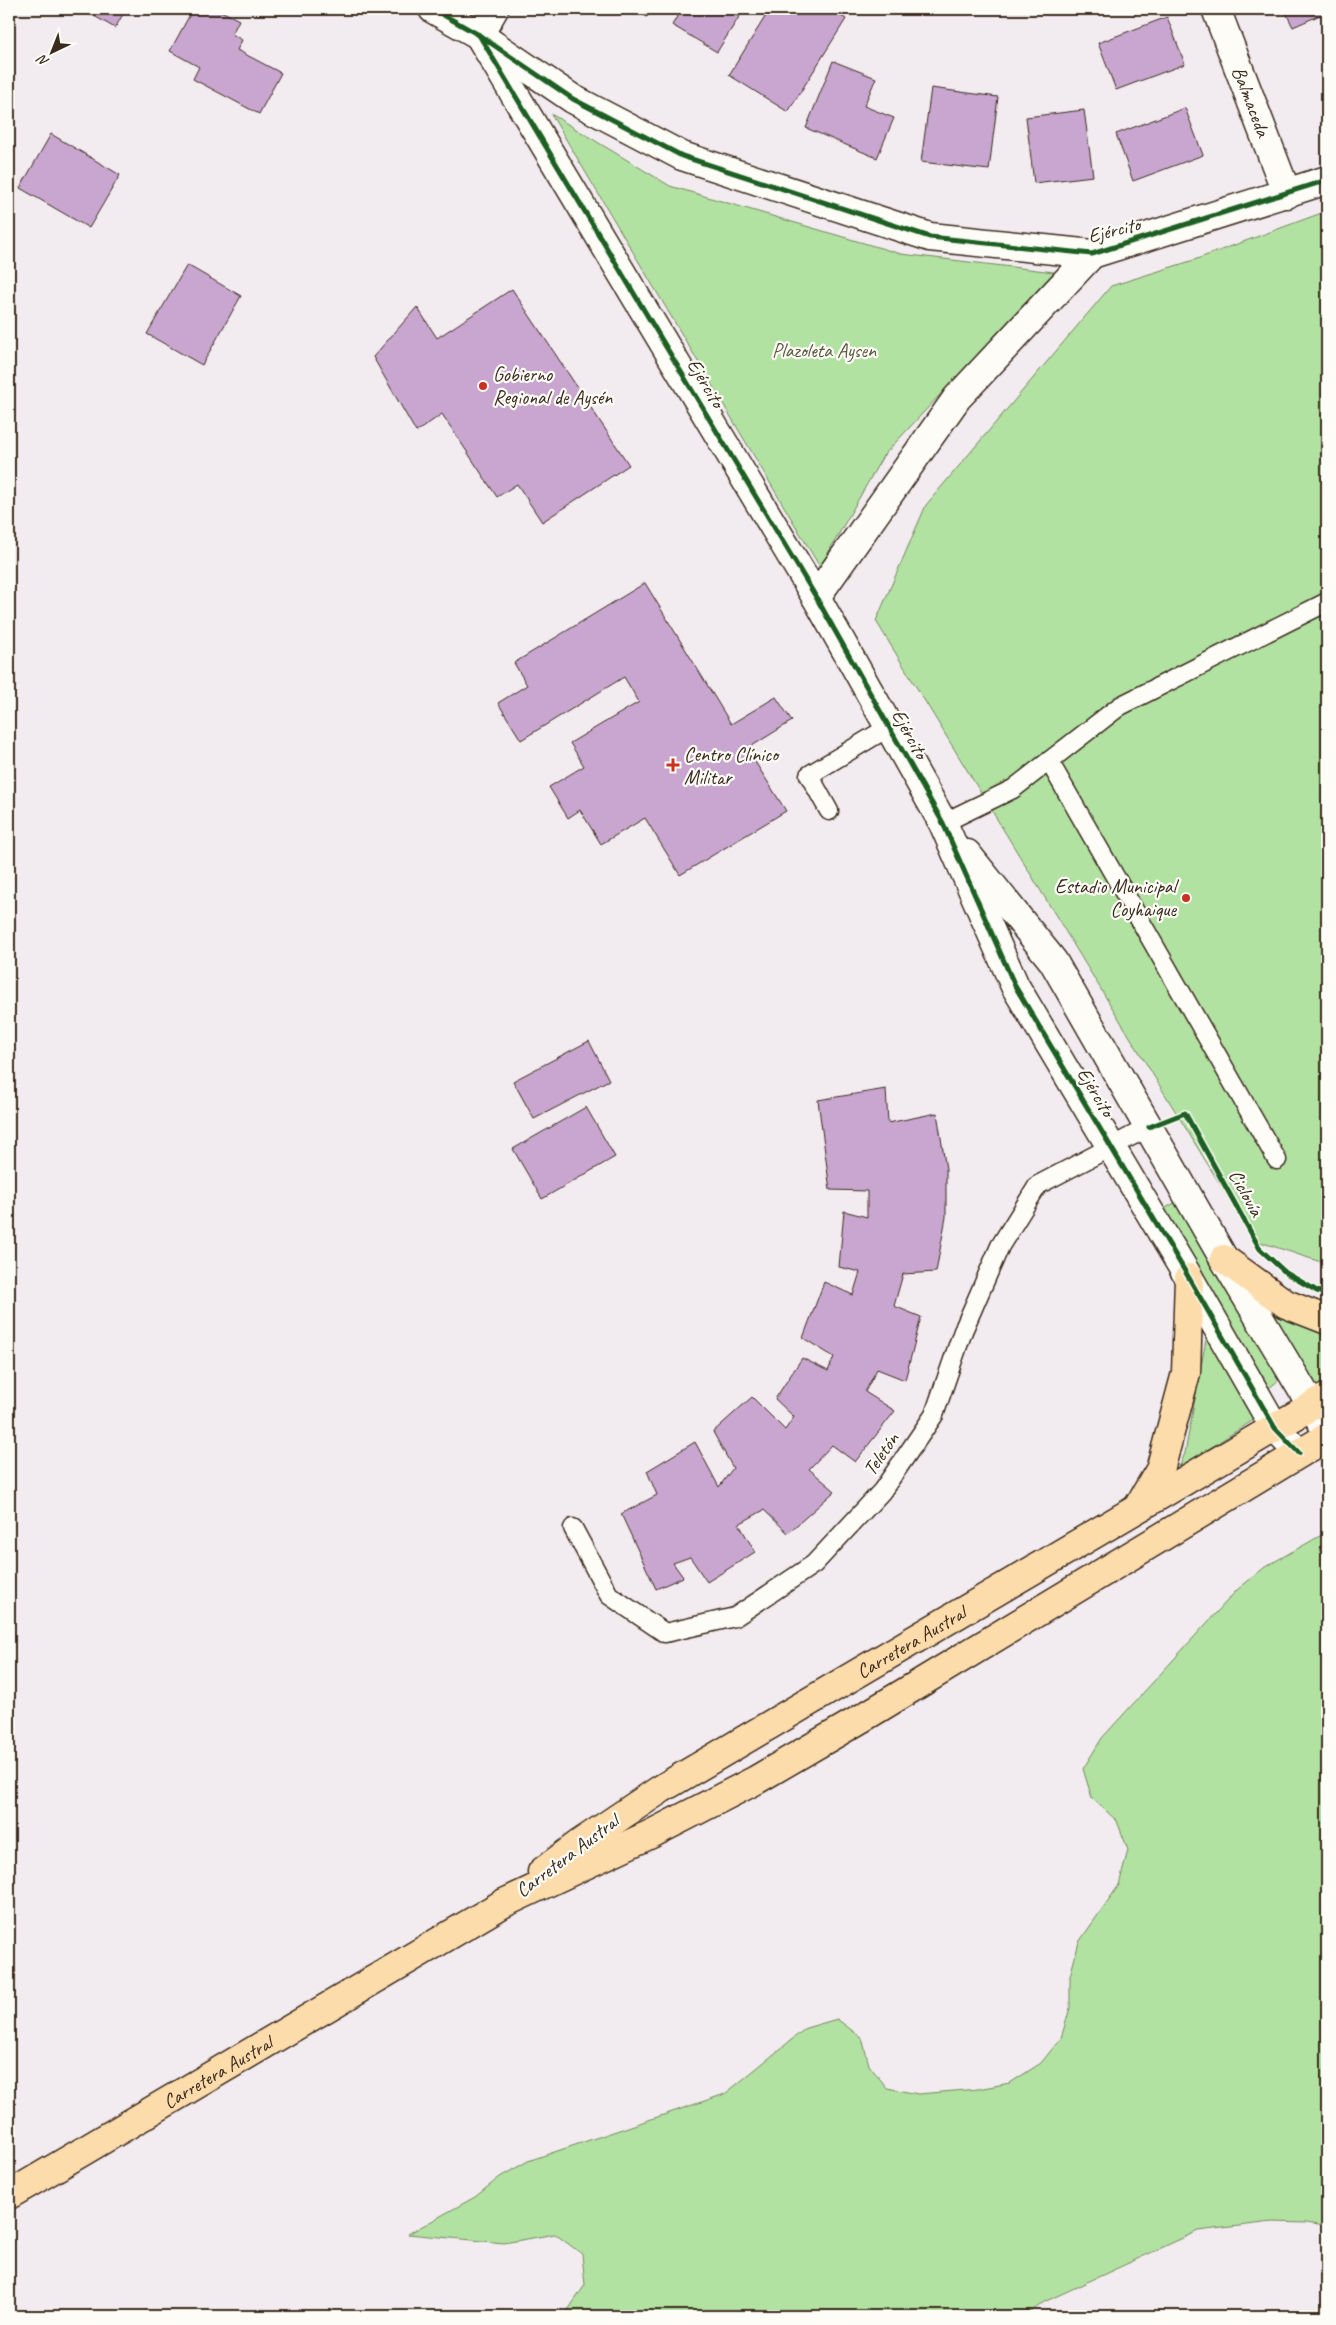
<svg xmlns="http://www.w3.org/2000/svg" width="1336" height="2325" viewBox="0 0 1336 2325" font-family="Caveat,sans-serif">
	<style>
		.green { fill: #b1e2a1; stroke: #768660 }
		.building { fill: #c8a6d0; stroke: #3b2a1e }
		.lines { fill: none; stroke-linecap: round; stroke-linejoin: round }
		.service-casing { stroke: #3b2a1e; stroke-width: 21 }
		.minor-casing { stroke: #3b2a1e; stroke-width: 31 }
		.tertiary-casing { stroke: #3b2a1e; stroke-width: 31 }
		.trunk-casing { stroke: #3b2a1e; stroke-width: 31 }
		.service { stroke: #fdfcf7; stroke-width: 18 }
		.minor { stroke: #fdfcf7; stroke-width: 28 }
		.tertiary { stroke: #fdfcf7; stroke-width: 28 }
		.trunk { stroke: #fddcac; stroke-width: 28 }
		.cycleway-casing { stroke: #fdfcf7; stroke-width: 8 }
		.cycleway { stroke: #1b5e20; stroke-width: 5 }
		.poi-dot { fill: #c8321e; stroke: #fdfcf7; stroke-width: 2 }
		.labels { text-anchor: middle; dominant-baseline: central; stroke-width: 4.5; stroke-linejoin: round; paint-order: stroke }
		.street-label { font-size: 20px; fill: #3b2a1e; stroke: #fdfcf7 }
		.park-label { font-size: 20px; fill: #58583f; stroke: #fdfcf7 }
		.poi-label { font-size: 20px; fill: #3b2a1e; stroke: #fdfcf7; text-anchor: start }
	</style>
	<rect width="100%" height="100%" fill="#f2ebef"/>
	<filter id="ink" filterUnits="userSpaceOnUse"><feTurbulence type="fractalNoise" baseFrequency=".02" numOctaves="2"/><feDisplacementMap in="SourceGraphic" scale="10" xChannelSelector="R" yChannelSelector="G"/><feConvolveMatrix kernelMatrix="1 2 1 2 8 2 1 2 1" color-interpolation-filters="sRGB"/></filter>
	<g filter="url(#ink)">
		<!-- green -->
		<g class="green">
			<polygon points="551,114 670,186 901,254 1054,272 883,456 820,567"/>
			<polygon points="1327,211 1327,1264 1254,1240 876,621 926,505 1111,286 1194,260"/>
			<polygon points="1178,1201 1283,1377 1269,1388 1162,1210"/>
			<polygon points="1262,1300 1279,1314 1327,1333 1327,1383 1318,1389"/>
			<polygon points="1208,1329 1258,1417 1179,1468 1185,1453"/>
			<polygon points="1327,1532 1327,2227 1307,2223 1272,2222 1198,2231 1044,2302 1026,2316 564,2316 585,2285 582,2254 555,2234 504,2243 408,2234 475,2197 500,2177 528,2161 725,2094 806,2028 837,2019 862,2038 869,2065 887,2088 918,2094 978,2089 1010,2083 1041,2063 1061,2038 1070,2008 1070,1976 1079,1942 1119,1885 1128,1850 1117,1821 1092,1798 1083,1769 1102,1738 1237,1590 1265,1567"/>
		</g>
		<!-- building -->
		<g class="building">
			<polygon points="82,9 126,9 115,28"/>
			<polygon points="193,9 217,9 239,20 232,34 242,40 237,50 281,73 259,114 193,79 199,67 170,51"/>
			<polygon points="634,9 652,9 647,17"/>
			<polygon points="682,9 744,9 717,52 672,25"/>
			<polygon points="770,9 830,9 846,19 788,112 729,75"/>
			<polygon points="1284,9 1325,9 1327,12 1293,27"/>
			<polygon points="1167,17 1185,64 1116,90 1098,43"/>
			<polygon points="833,61 876,78 864,106 894,118 877,158 806,128"/>
			<polygon points="931,88 998,97 989,170 921,162"/>
			<polygon points="1185,108 1203,155 1133,181 1116,134"/>
			<polygon points="1084,110 1093,176 1034,183 1026,117"/>
			<polygon points="51,134 120,175 89,228 20,188"/>
			<polygon points="187,265 241,296 202,365 147,334"/>
			<polygon points="512,289 629,465 542,522 517,484 497,497 442,414 416,432 373,357 417,307 437,338"/>
			<polygon points="645,583 731,724 776,697 792,721 747,749 786,811 680,875 645,818 601,844 580,810 568,818 549,787 584,766 570,743 639,702 624,677 521,740 498,703 527,685 514,663"/>
			<polygon points="589,1041 609,1080 534,1119 513,1081"/>
			<polygon points="886,1089 888,1123 937,1113 946,1169 946,1217 936,1272 903,1274 894,1306 921,1317 905,1380 877,1369 865,1392 895,1411 855,1462 832,1445 809,1469 835,1491 788,1533 764,1510 739,1524 755,1552 707,1582 690,1557 673,1563 683,1577 656,1589 621,1514 657,1495 647,1471 695,1442 719,1487 733,1468 713,1432 752,1397 785,1430 794,1417 775,1399 802,1358 828,1371 834,1357 803,1338 824,1282 853,1295 860,1272 839,1267 844,1211 867,1217 867,1191 830,1190 818,1100"/>
			<polygon points="586,1107 615,1157 542,1199 513,1149"/>
		</g>
		<g class="lines">
			<defs>
				<g id="service">
					<polyline points="1049,761 1277,1160"/>
					<polyline points="829,811 809,775 889,727"/>
					<polyline points="943,823 1013,789 1120,706 1327,602"/>
					<polyline points="573,1528 609,1595 665,1633 735,1617 814,1564 882,1491 934,1415 963,1331 1000,1246 1038,1185 1149,1127"/>
				</g>
				<g id="minor">
					<path id="s1" d="M1216 9 1287 194"/>
					<polyline points="479,35 573,99 682,156 930,237 1092,254 1327,180"/>
					<polyline points="816,597 957,398 1092,254"/>
				</g>
				<g id="tertiary">
					<polyline points="433,9 479,35 816,597 943,823 1015,986 1189,1278 1275,1428 1299,1453"/>
					<polyline points="479,35 494,9"/>
					<polyline points="967,854 1053,961 1224,1259 1327,1431"/>
				</g>
				<g id="trunk">
					<polyline points="1224,1259 1286,1304 1327,1320"/>
					<polyline points="1138,1507 1160,1470 1186,1373 1189,1278"/>
					<path id="s2" d="M542 1872 579 1844 661 1789 1327 1397"/>
					<path id="s3" d="M9 2195 504 1903 653 1833 756 1780 869 1714 1327 1437"/>
				</g>
			</defs>
			<!-- service casing -->
			<use href="#service" class="service-casing"/>
			<!-- minor casing -->
			<use href="#minor" class="minor-casing"/>
			<!-- tertiary casing -->
			<use href="#tertiary" class="tertiary-casing"/>
			<!-- trunk casing -->
			<use href="#trunk" class="trunk-casing"/>
			<!-- service -->
			<use href="#service" class="service"/>
			<!-- minor -->
			<use href="#minor" class="minor"/>
			<!-- tertiary -->
			<use href="#tertiary" class="tertiary"/>
			<!-- trunk -->
			<use href="#trunk" class="trunk"/>
			<defs>
				<g id="cycleway">
					<polyline points="433,9 479,35 573,99 682,156 930,237 1092,254 1327,180"/>
					<polyline points="479,35 816,597 943,823 1015,986 1189,1278 1275,1428 1299,1453"/>
					<polyline points="1149,1127 1185,1113 1260,1249 1286,1273 1317,1291 1327,1294"/>
				</g>
			</defs>
			<!-- cycleway casing -->
			<use href="#cycleway" class="cycleway-casing"/>
			<!-- cycleway -->
			<use href="#cycleway" class="cycleway"/>
		</g>
	</g>
	<!-- markers -->
	<g class="poi-dot">
		<circle cx="483" cy="386" r="5"/>
		<path d="M670.5 757.5h5v5h5v5h-5v5h-5v-5h-5v-5h5z"/>
		<circle cx="1186" cy="898" r="5"/>
	</g>
	<g class="labels">
		<!-- street labels -->
		<g class="street-label">
			<text stroke="none"><textPath href="#s1" startOffset="99">Balmaceda</textPath></text>
			<text transform="translate(1114 230) rotate(-14)">Ejército</text>
			<text transform="translate(706 383) rotate(59)">Ejército</text>
			<text transform="translate(910 734) rotate(61)">Ejército</text>
			<text transform="translate(1096 1092) rotate(59)">Ejército</text>
			<text transform="translate(1246 1193) rotate(61)">Ciclovía</text>
			<text transform="translate(881 1454) rotate(-56)">Teletón</text>
			<text stroke="none"><textPath href="#s2" startOffset="435">Carretera Austral</textPath></text>
			<text transform="translate(567 1856) rotate(-37)">Carretera Austral</text>
			<text stroke="none"><textPath href="#s3" startOffset="242">Carretera Austral</textPath></text>
		</g>
		<!-- park labels -->
		<g class="park-label">
			<text x="824" y="350">Plazoleta Aysen</text>
		</g>
		<!-- poi labels -->
		<g class="poi-label">
			<text x="493" y="374">Gobierno<tspan x="493" dy="23">Regional de Aysén</tspan></text>
			<text x="684" y="754">Centro Clínico<tspan x="684" dy="23">Militar</tspan></text>
			<text x="1176" y="886" text-anchor="end">Estadio Municipal<tspan x="1176" dy="23">Coyhaique</tspan></text>
		</g>
	</g>
	<!-- margin -->
	<rect width="1336" height="2325" fill="none" stroke="#fdfcf7" stroke-width="30"/>
	<rect x="15" y="15" width="1306" height="2295" fill="none" stroke="#3b2a1e" stroke-width="2" filter="url(#ink)"/>
	<!-- north arrow -->
	<g transform="translate(52 52) rotate(223)" stroke="#fdfcf7" stroke-width="4" paint-order="stroke">
	<path d="M0-4L9 19L0 12L-9 19Z" fill="#3b2a1e"/>
	<text y="-8" font-size="14" font-weight="bold" text-anchor="middle" fill="#3b2a1e">N</text>
	</g>
</svg>
